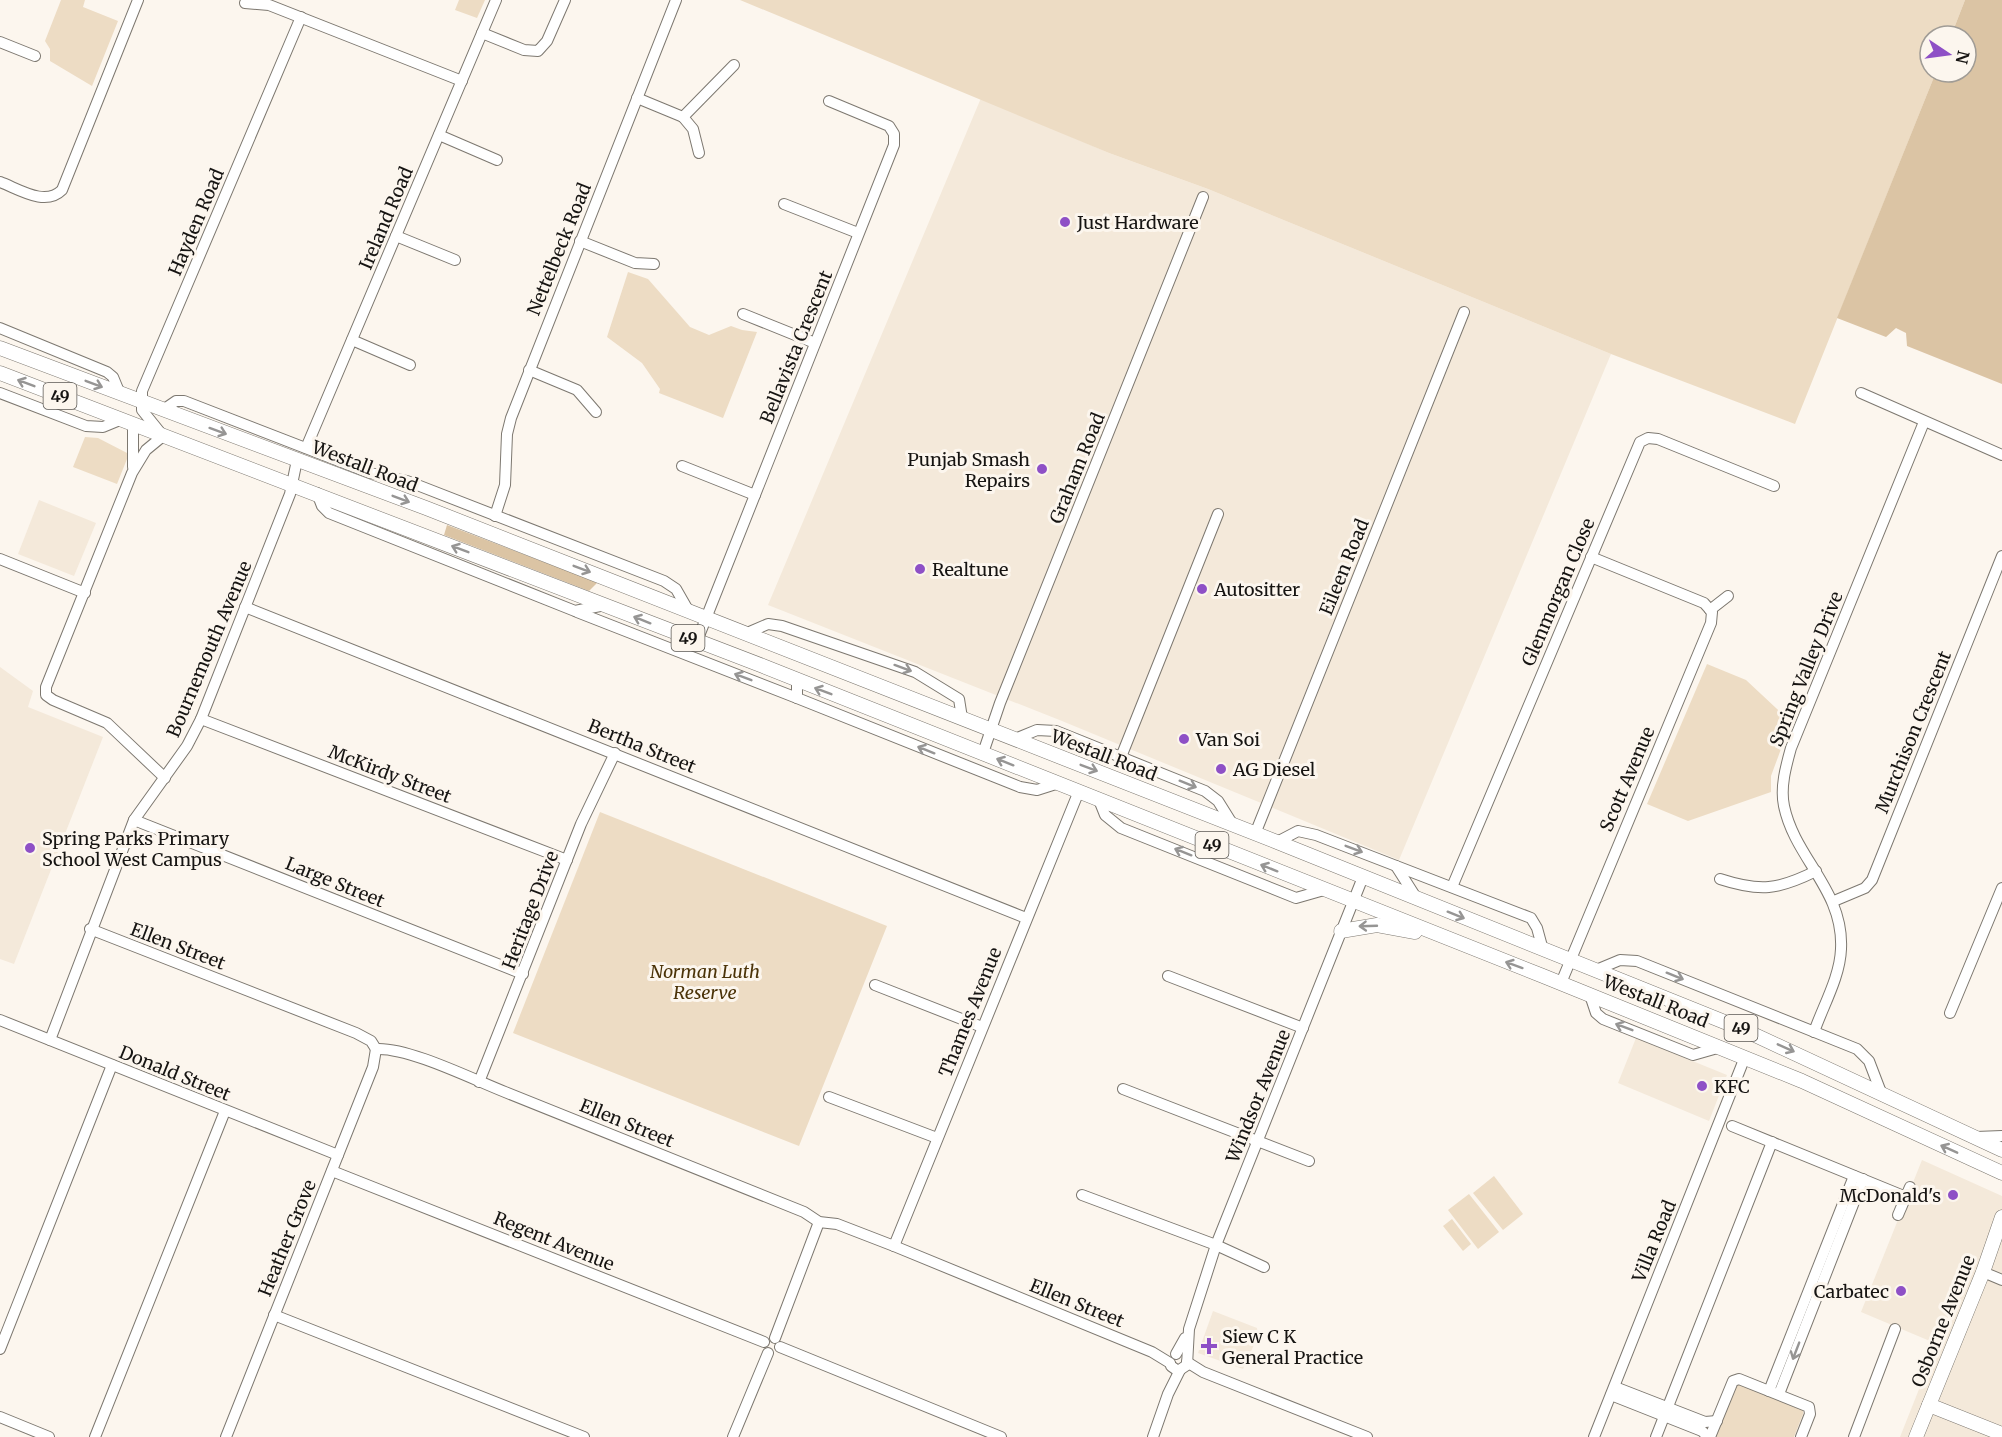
<svg xmlns="http://www.w3.org/2000/svg" width="2002" height="1437" viewBox="0 0 2002 1437" font-family="Merriweather,serif">
	<style>
		.built { fill: #f4e9da }
		.green { fill: #eddcc4 }
		.forest { fill: #dbc4a4 }
		.lines { fill: none; stroke-linecap: round; stroke-linejoin: round }
		.minor-casing { stroke: #7d7870; stroke-width: 12 }
		.major-casing { stroke: #7d7870; stroke-width: 15 }
		.minor { stroke: #fff; stroke-width: 10 }
		.major { stroke: #fff; stroke-width: 14 }
		.oneway { stroke: #969594 }
		.poi-dot { fill: #8e50c6; stroke: #fcf6ee; stroke-width: 2 }
		.labels { text-anchor: middle; dominant-baseline: central; stroke-width: 6; stroke-linejoin: round; paint-order: stroke }
		.shield { fill: #fcf6ee; stroke: #5b5854; stroke-width: 1.5 }
		.shield-label { font-size: 16px; font-weight: bold; fill: #161412 }
		.street-label { font-size: 18px; fill: #161412; stroke: #fcf6ee }
		.poi-label { font-size: 18px; fill: #161412; stroke: #fcf6ee; text-anchor: start }
		.park-label { font-size: 18px; font-style: italic; fill: #4b3308; stroke: #fcf6ee }
	</style>
	<rect width="100%" height="100%" fill="#fcf6ee"/>
	<!-- built -->
	<g class="built">
		<polygon points="981,98 1109,153 1208,189 1611,354 1399,860 1062,721 768,605"/>
		<polygon points="39,500 96,523 74,576 18,554"/>
		<polygon points="0,667 33,691 28,707 103,737 14,964 0,959"/>
		<polygon points="1636,1038 1727,1075 1709,1121 1618,1083"/>
		<polygon points="1922,1160 2002,1196 2002,1437 1900,1437 1937,1344 1861,1312"/>
		<polygon points="1213,1311 1257,1328 1258,1336 1243,1369 1198,1353"/>
	</g>
	<!-- green -->
	<g class="green">
		<polygon points="61,0 85,0 83,7 118,21 92,86 50,61 50,49 45,41"/>
		<polygon points="459,0 485,0 477,18 455,10"/>
		<polygon points="740,0 1965,0 1951,36 1930,36 1930,72 1936,72 1795,424 1611,354 1208,189 1109,153"/>
		<polygon points="628,272 648,279 690,327 709,335 731,326 742,330 757,332 723,418 659,393 660,389 642,363 607,337"/>
		<polygon points="85,437 98,438 129,454 117,484 73,467"/>
		<polygon points="1707,664 1746,680 1791,722 1771,776 1771,792 1688,821 1647,804"/>
		<polygon points="600,812 887,926 799,1146 513,1033"/>
		<polygon points="1494,1176 1523,1214 1503,1230 1473,1193"/>
		<polygon points="1469,1194 1499,1232 1478,1249 1448,1210"/>
		<polygon points="1452,1219 1471,1244 1463,1251 1443,1226"/>
		<polygon points="1736,1383 1803,1407 1803,1414 1794,1437 1714,1437"/>
	</g>
	<!-- forest -->
	<g class="forest">
		<polygon points="1965,0 2002,0 2002,384 1907,346 1906,333 1896,328 1886,337 1837,318 1936,72 1966,72 1966,36 1951,36"/>
		<polygon points="447,525 591,580 597,583 589,591 444,535"/>
	</g>
	<g class="lines">
		<defs>
			<g id="minor">
				<polyline points="245,3 269,5 462,81"/>
				<polyline points="482,33 524,50 538,51 547,41 565,0"/>
				<polyline points="0,42 35,56"/>
				<polyline points="637,98 683,117 734,65"/>
				<polyline points="683,117 693,129 699,153"/>
				<polyline points="439,135 497,160"/>
				<path d="M0 182C19 189 45 207 62 190L138 0"/>
				<polyline points="784,204 858,233"/>
				<polyline points="396,236 455,260"/>
				<polyline points="580,241 635,263 654,264"/>
				<polyline points="743,314 815,343"/>
				<polyline points="0,328 107,372 113,377 120,394"/>
				<polyline points="352,340 410,365"/>
				<polyline points="529,370 577,390 596,412"/>
				<polyline points="0,393 86,426 103,427 120,420"/>
				<polyline points="1861,393 2002,455"/>
				<polyline points="163,410 176,401 184,401 370,473 407,481 664,581 676,589 688,610"/>
				<polyline points="306,448 496,0"/>
				<polyline points="682,466 755,495"/>
				<polyline points="133,467 133,424"/>
				<polyline points="317,493 322,506 329,513 575,611 605,605"/>
				<polyline points="495,516 505,485 507,434 511,418 676,0"/>
				<polyline points="0,559 85,593"/>
				<polyline points="245,607 1026,918"/>
				<polyline points="1710,610 1728,596"/>
				<polyline points="577,612 797,698"/>
				<polyline points="747,633 768,624 782,626 915,672 959,699 962,718"/>
				<polyline points="697,641 894,145 894,134 889,126 829,101"/>
				<polyline points="797,680 797,698 1020,787 1037,790 1059,783"/>
				<polyline points="201,719 567,860"/>
				<polyline points="1015,739 1037,730 1056,731 1205,791 1218,801 1233,825"/>
				<polyline points="983,753 1000,703 1203,197"/>
				<polyline points="1121,757 1218,514"/>
				<polyline points="165,778 107,723 53,700 46,695 46,687 132,473 146,450 163,436 142,410 142,391 301,17"/>
				<polyline points="1099,800 1105,815 1121,828 1296,898 1324,890"/>
				<polyline points="134,820 523,974"/>
				<polyline points="1255,834 1464,312"/>
				<polyline points="1277,842 1298,831 1316,835 1531,918 1537,928 1543,950"/>
				<polyline points="1396,866 1417,899"/>
				<path d="M1720 879C1760 892 1778 890 1816 871"/>
				<polyline points="1452,887 1640,442 1648,438 1658,439 1774,486"/>
				<polyline points="1834,901 1865,888 1872,880 2002,556"/>
				<polyline points="90,929 356,1033 371,1041 376,1049"/>
				<polyline points="1596,970 1620,960 1637,961 1857,1049 1869,1061 1882,1095"/>
				<polyline points="1168,976 1303,1028"/>
				<polyline points="1561,983 1711,623 1712,612 1704,603 1591,557"/>
				<polyline points="875,985 982,1027"/>
				<polyline points="1590,995 1596,1013 1603,1019 1693,1055 1721,1047"/>
				<polyline points="1950,1013 2002,888"/>
				<polyline points="0,1020 338,1155"/>
				<path d="M1814 1032C1823 1006 1840 977 1841 949 1844 890 1795 859 1784 806 1780 787 1786 766 1791 748L1924 422"/>
				<polyline points="50,1040 134,820 187,746 201,719 290,494 297,460"/>
				<path d="M376 1049C408 1047 472 1079 505 1092 604 1132 704 1172 804 1212L819 1222 837 1224 894 1246 1152 1352 1170 1363"/>
				<polyline points="479,1082 581,824 615,753"/>
				<polyline points="1123,1089 1309,1161"/>
				<polyline points="829,1097 937,1138"/>
				<polyline points="1732,1126 1906,1197"/>
				<polyline points="1976,1137 2002,1136"/>
				<polyline points="332,1171 764,1342"/>
				<polyline points="1082,1195 1216,1245 1264,1267"/>
				<polyline points="1898,1215 1910,1187"/>
				<polyline points="894,1246 1079,791"/>
				<polyline points="1983,1272 2002,1280"/>
				<polyline points="274,1315 584,1437"/>
				<polyline points="775,1338 819,1222"/>
				<polyline points="780,1347 1001,1437"/>
				<polyline points="0,1349 112,1065"/>
				<polyline points="1176,1354 1185,1338"/>
				<polyline points="1187,1362 1203,1372 1367,1437"/>
				<polyline points="1171,1366 1178,1371 1187,1365 1189,1329 1216,1245 1363,877"/>
				<polyline points="1615,1387 1705,1422 1717,1421"/>
				<polyline points="1769,1391 1854,1176"/>
				<polyline points="1779,1394 1863,1179"/>
				<polyline points="1611,1395 1702,1431 1708,1437"/>
				<polyline points="0,1417 49,1437"/>
				<polyline points="95,1437 225,1111"/>
				<polyline points="226,1437 373,1067 376,1049"/>
				<polyline points="733,1437 768,1353"/>
				<polyline points="1153,1437 1168,1394 1180,1370"/>
				<polyline points="1594,1437 1745,1057"/>
				<polyline points="1656,1437 1772,1142"/>
				<polyline points="1710,1437 1733,1381 1739,1379 1809,1407 1810,1414 1801,1437"/>
				<polyline points="1854,1437 1895,1329"/>
			</g>
			<g id="major">
				<polyline points="0,348 426,508 1277,842 1742,1029 2002,1150"/>
				<polyline points="0,373 763,666 1543,976 1802,1081 2002,1173"/>
				<polyline points="1341,931 1377,925 1415,932"/>
				<polyline points="1929,1405 2002,1434"/>
				<polyline points="1916,1437 1983,1272 2002,1217"/>
			</g>
		</defs>
		<!-- minor casing -->
		<use href="#minor" class="minor-casing"/>
		<!-- major casing -->
		<use href="#major" class="major-casing"/>
		<!-- minor -->
		<use href="#minor" class="minor"/>
		<!-- major -->
		<use href="#major" class="major"/>
	</g>
	<!-- one-way arrows -->
	<defs><path id="oneway-shaft" d="M-6 0H5M1.5-3L5.5 0L1.5 3" fill="none" stroke-width="1.6" stroke-linecap="round" stroke-linejoin="round" transform="scale(1.5)"/></defs>
	<g class="oneway">
		<use href="#oneway-shaft" transform="translate(26 383) rotate(-159)"/>
		<use href="#oneway-shaft" transform="translate(94 384) rotate(21)"/>
		<use href="#oneway-shaft" transform="translate(218 431) rotate(20)"/>
		<use href="#oneway-shaft" transform="translate(401 499) rotate(21)"/>
		<use href="#oneway-shaft" transform="translate(460 549) rotate(-159)"/>
		<use href="#oneway-shaft" transform="translate(582 569) rotate(21)"/>
		<use href="#oneway-shaft" transform="translate(642 620) rotate(-158)"/>
		<use href="#oneway-shaft" transform="translate(903 668) rotate(20)"/>
		<use href="#oneway-shaft" transform="translate(743 677) rotate(-159)"/>
		<use href="#oneway-shaft" transform="translate(823 691) rotate(-159)"/>
		<use href="#oneway-shaft" transform="translate(926 750) rotate(-158)"/>
		<use href="#oneway-shaft" transform="translate(1005 762) rotate(-158)"/>
		<use href="#oneway-shaft" transform="translate(1089 768) rotate(21)"/>
		<use href="#oneway-shaft" transform="translate(1188 784) rotate(22)"/>
		<use href="#oneway-shaft" transform="translate(1354 849) rotate(21)"/>
		<use href="#oneway-shaft" transform="translate(1183 852) rotate(-158)"/>
		<use href="#oneway-shaft" transform="translate(1269 868) rotate(-158)"/>
		<use href="#oneway-shaft" transform="translate(1456 915) rotate(22)"/>
		<use href="#oneway-shaft" transform="translate(1368 926) rotate(178)"/>
		<use href="#oneway-shaft" transform="translate(1514 965) rotate(-160)"/>
		<use href="#oneway-shaft" transform="translate(1675 976) rotate(22)"/>
		<use href="#oneway-shaft" transform="translate(1624 1027) rotate(-159)"/>
		<use href="#oneway-shaft" transform="translate(1786 1048) rotate(24)"/>
		<use href="#oneway-shaft" transform="translate(1949 1149) rotate(-156)"/>
		<use href="#oneway-shaft" transform="translate(1796 1351) rotate(111)"/>
	</g>
	<!-- markers -->
	<g class="poi-dot">
		<circle cx="1065" cy="222" r="6"/>
		<circle cx="1042" cy="469" r="6"/>
		<circle cx="920" cy="569" r="6"/>
		<circle cx="1202" cy="589" r="6"/>
		<circle cx="1184" cy="739" r="6"/>
		<circle cx="1221" cy="769" r="6"/>
		<circle cx="30" cy="848" r="6"/>
		<circle cx="1702" cy="1086" r="6"/>
		<circle cx="1953" cy="1195" r="6"/>
		<circle cx="1901" cy="1291" r="6"/>
		<path d="M1206 1337h6v6h6v6h-6v6h-6v-6h-6v-6h6z"/>
	</g>
	<g class="labels">
		<!-- shield labels -->
		<g class="shield">
			<rect x="43.5" y="383" width="33" height="26" rx="4.5"/>
			<rect x="671.5" y="625" width="33" height="26" rx="4.5"/>
			<rect x="1195.5" y="832" width="33" height="26" rx="4.5"/>
			<rect x="1724.5" y="1015" width="33" height="26" rx="4.5"/>
		</g>
		<g class="shield-label">
			<text x="60" y="396">49</text>
			<text x="688" y="638">49</text>
			<text x="1212" y="845">49</text>
			<text x="1741" y="1028">49</text>
		</g>
		<!-- street labels -->
		<g class="street-label">
			<text transform="translate(386 218) rotate(-67)">Ireland Road</text>
			<text transform="translate(196 222) rotate(-67)">Hayden Road</text>
			<text transform="translate(559 249) rotate(-68)">Nettelbeck Road</text>
			<text transform="translate(796 347) rotate(-68)">Bellavista Crescent</text>
			<text transform="translate(365 466) rotate(21)">Westall Road</text>
			<text transform="translate(1077 468) rotate(-68)">Graham Road</text>
			<text transform="translate(1344 567) rotate(-68)">Eileen Road</text>
			<text transform="translate(1558 592) rotate(-67)">Glenmorgan Close</text>
			<text transform="translate(209 649) rotate(-67)">Bournemouth Avenue</text>
			<text transform="translate(1806 669) rotate(-68)">Spring Valley Drive</text>
			<text transform="translate(1913 732) rotate(-68)">Murchison Crescent</text>
			<text transform="translate(642 746) rotate(22)">Bertha Street</text>
			<text transform="translate(1104 755) rotate(21)">Westall Road</text>
			<text transform="translate(390 774) rotate(21)">McKirdy Street</text>
			<text transform="translate(1627 779) rotate(-67)">Scott Avenue</text>
			<text transform="translate(335 882) rotate(22)">Large Street</text>
			<text transform="translate(530 910) rotate(-69)">Heritage Drive</text>
			<text transform="translate(178 946) rotate(21)">Ellen Street</text>
			<text transform="translate(1656 1001) rotate(22)">Westall Road</text>
			<text transform="translate(970 1012) rotate(-68)">Thames Avenue</text>
			<text transform="translate(175 1073) rotate(22)">Donald Street</text>
			<text transform="translate(1258 1096) rotate(-68)">Windsor Avenue</text>
			<text transform="translate(627 1123) rotate(22)">Ellen Street</text>
			<text transform="translate(287 1238) rotate(-68)">Heather Grove</text>
			<text transform="translate(554 1241) rotate(22)">Regent Avenue</text>
			<text transform="translate(1654 1241) rotate(-68)">Villa Road</text>
			<text transform="translate(1077 1303) rotate(22)">Ellen Street</text>
			<text transform="translate(1943 1321) rotate(-68)">Osborne Avenue</text>
		</g>
		<!-- poi labels -->
		<g class="poi-label">
			<text x="1077" y="222">Just Hardware</text>
			<text x="1030" y="459" text-anchor="end">Punjab Smash<tspan x="1030" dy="21">Repairs</tspan></text>
			<text x="932" y="569">Realtune</text>
			<text x="1214" y="589">Autositter</text>
			<text x="1196" y="739">Van Soi</text>
			<text x="1233" y="769">AG Diesel</text>
			<text x="42" y="838">Spring Parks Primary<tspan x="42" dy="21">School West Campus</tspan></text>
			<text x="1714" y="1086">KFC</text>
			<text x="1941" y="1195" text-anchor="end">McDonald's</text>
			<text x="1889" y="1291" text-anchor="end">Carbatec</text>
			<text x="1222" y="1336">Siew C K<tspan x="1222" dy="21">General Practice</tspan></text>
		</g>
		<!-- park labels -->
		<g class="park-label">
			<text x="705" y="971">Norman Luth<tspan x="705" dy="21">Reserve</tspan></text>
		</g>
	</g>
	<!-- north arrow -->
	<g transform="translate(1948 54) rotate(103)"><circle r="28" fill="#fcf6ee" stroke="#a09c96" stroke-width="1.5"/>
	<path d="M0-4.5L10 22L0 15L-10 22Z" fill="#8e50c6"/>
	<text y="-9" font-size="16" font-weight="bold" text-anchor="middle" fill="#161412">N</text>
	</g>
</svg>
